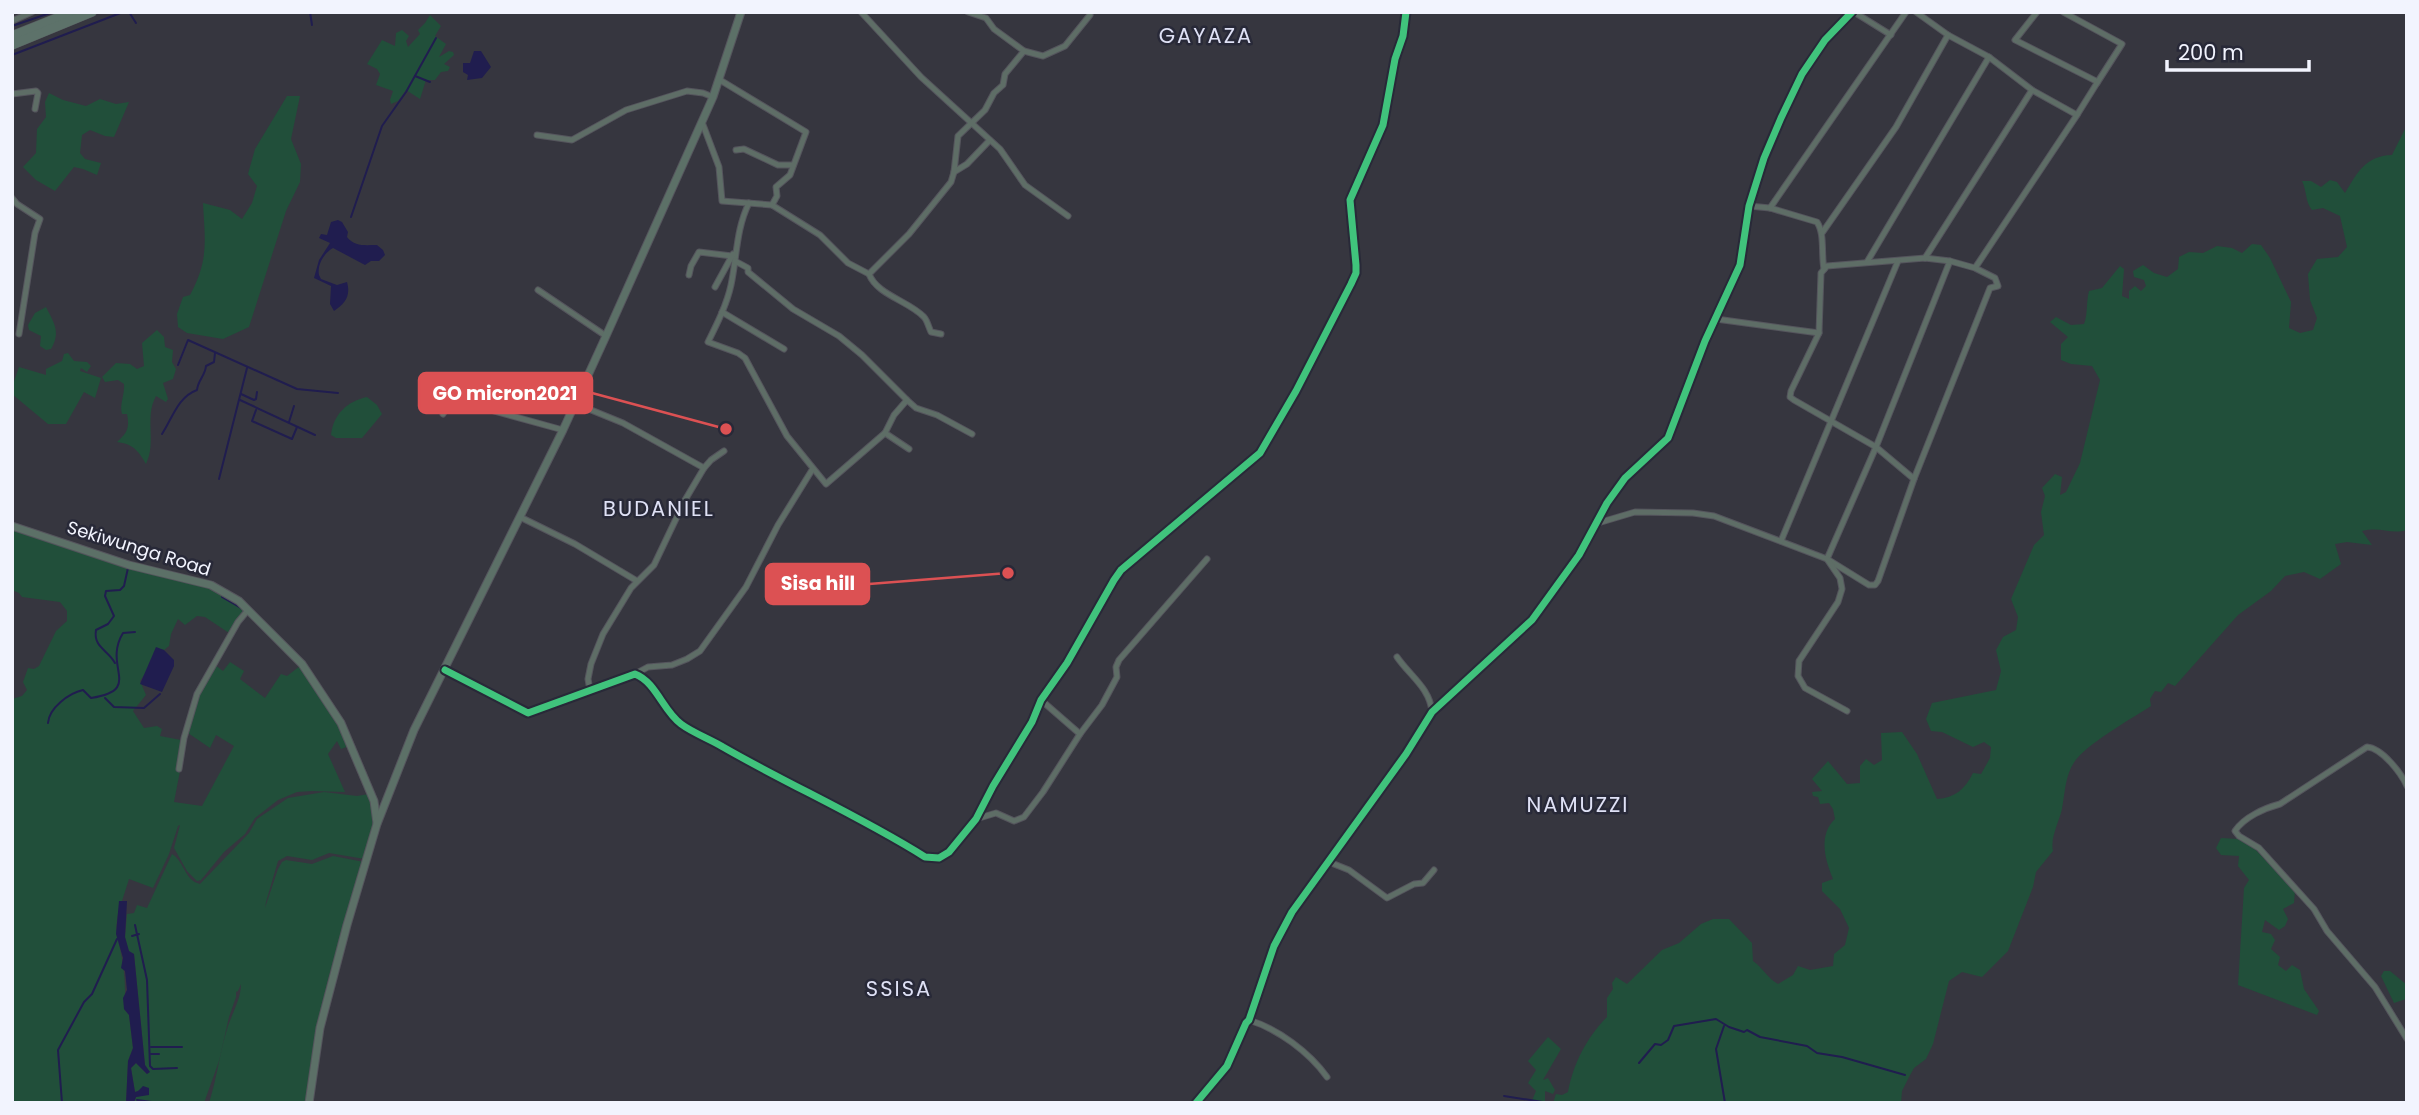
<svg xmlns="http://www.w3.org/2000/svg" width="2419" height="1115" viewBox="0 0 2419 1115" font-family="Poppins,sans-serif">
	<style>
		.green { fill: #214f3a }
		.water { fill: #201d4f }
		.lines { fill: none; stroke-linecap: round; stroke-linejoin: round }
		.stream { stroke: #201d4f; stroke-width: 2 }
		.minor-casing { stroke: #55555d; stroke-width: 7 }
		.secondary-casing { stroke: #55555d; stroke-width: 9 }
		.motorway-casing { stroke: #55555d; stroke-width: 10 }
		.minor { stroke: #5e6d66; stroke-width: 5 }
		.secondary { stroke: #5c7067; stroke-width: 7 }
		.motorway { stroke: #5d726a; stroke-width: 9 }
		.cycleway-casing { stroke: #282938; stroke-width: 11 }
		.cycleway { stroke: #40c37c; stroke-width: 7 }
		.labels { text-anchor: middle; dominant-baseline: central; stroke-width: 5; stroke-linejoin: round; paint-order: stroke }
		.street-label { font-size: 18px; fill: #f2f4fe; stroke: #282938 }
		.quarter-label { font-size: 21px; letter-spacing: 2px; fill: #dfe1f5; stroke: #282938 }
		.leader { fill: none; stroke: #dc5153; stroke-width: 2.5 }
		.callout-dot { fill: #dc5153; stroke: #282938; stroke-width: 2.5 }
		.callout { fill: #dc5153; stroke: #dc5153; stroke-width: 2.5 }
		.callout-label { font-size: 19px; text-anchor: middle; font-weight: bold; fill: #fff }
	</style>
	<rect width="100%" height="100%" fill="#36363f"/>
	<!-- green -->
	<g class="green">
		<polygon points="430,15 441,26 435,36 446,44 439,57 449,51 453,52 454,55 444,64 450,67 448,71 441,72 435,80 426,80 420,99 406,90 398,101 391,104 390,100 393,91 376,85 380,74 377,69 367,64 382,40 395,46 396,33 402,30 409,36 406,41 408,47 420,34 418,30 425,23"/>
		<polygon points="49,93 63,100 86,106 100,99 116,104 129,102 114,137 105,136 90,130 82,135 80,153 85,159 101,163 97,175 83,169 74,167 55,191 36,180 23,167 36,153 37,129 46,117 45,102"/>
		<path d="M287 96H300L291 139 301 164 300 182 286 211 249 327 223 339 187 333 178 327 177 314 183 297 190 295C209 260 205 241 203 203L230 210 242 219 252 203 257 186 248 174 255 149Z"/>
		<path d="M2407 125V530C2390 535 2381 526 2362 531L2372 545 2347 542 2335 544 2341 564 2320 579 2304 572 2285 576 2271 591 2238 615 2175 686 2168 683 2161 692 2155 691 2150 699 2151 706C2132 718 2086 745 2075 761 2065 775 2065 793 2062 809 2059 822 2050 838 2053 851L2036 872 2033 887 2008 951 1982 977 1962 972 1949 981 1933 1044 1926 1059 1914 1068 1909 1077 1902 1091 1901 1103H1553L1556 1094 1562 1095 1568 1092C1573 1064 1587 1037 1607 1017V998L1613 989 1612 983 1616 977 1627 984 1662 950 1679 943 1701 924 1713 919H1729L1752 943 1753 961C1763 968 1768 979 1778 984L1793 975 1798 966 1810 970 1833 966 1834 954 1845 945 1849 928 1840 909 1822 891V883L1833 879C1825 860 1818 835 1835 819L1833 809 1829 803 1820 804 1818 797 1813 796 1812 792 1822 791 1812 779 1828 761 1847 784 1860 783V766L1866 759 1874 765 1882 760 1881 733 1902 732 1917 754 1937 799C1955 798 1965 789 1973 773L1981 774 1990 758 1991 747 1984 742 1973 747 1942 732 1931 731 1926 719 1932 703 1996 690 2001 671 1996 650 2003 637 2016 630 2018 617 2011 599 2034 545 2044 535 2041 512 2045 496 2042 488 2055 474 2062 477 2060 495 2066 492 2080 463 2100 380 2092 366 2071 364 2061 360V344L2068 337 2050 322 2056 317 2071 325 2084 324C2088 314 2086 302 2089 291L2102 288 2120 266 2124 269 2122 296 2129 299V291L2135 286 2141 291 2146 286 2144 280 2134 277 2133 271 2143 265 2154 273 2167 277 2178 269 2179 257 2189 252 2203 253 2217 246 2232 248 2242 253 2252 244 2261 245 2270 258 2291 302 2289 328 2300 333 2313 330 2317 318 2310 300 2308 274 2317 259 2338 257 2347 247 2340 216 2323 208 2312 210C2305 202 2307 191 2302 181H2311L2321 187 2330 180 2337 182 2345 193C2357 173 2365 156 2392 155Z"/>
		<path d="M46 307C54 323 61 332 51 349L46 350 40 346 41 336 29 330 28 325 35 313Z"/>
		<path d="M157 330 164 337 165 347 173 350 172 362 176 369 173 379 163 383 168 399 166 402 156 396C144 418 157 442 146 464 138 450 133 444 117 442 127 433 130 428 127 414H122C119 405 125 394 124 384L118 380 105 382 102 377 116 363 130 364 137 369 144 366 142 343Z"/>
		<polygon points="68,353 74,361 87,362 91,366 87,372 81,368 80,371 101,378 95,398 84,392 66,424 48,424 12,394 12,387 19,367 46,375 46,369 62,361 64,354"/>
		<path d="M367 397 377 405 382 414 362 438H336L331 435C333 414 348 401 367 397Z"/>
		<path d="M12 529 207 586 246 610 229 633 205 617 197 616 185 625 178 619 171 634 169 646 164 650 156 648 147 671 140 681 146 695 133 711 144 728 157 726 162 729 160 736 181 740 180 771 174 802 202 806 234 746 216 735 210 748 188 733 197 698 215 665 223 671 230 662 244 671 240 679 265 698 281 674 287 676 300 666 340 725 349 746 341 749 337 741 328 754 345 792 312 791 297 792 278 800 255 818 245 834 224 852 201 880 197 881 187 871 174 848 180 825 178 826 169 854 153 888 129 879 122 901H120C119 911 115 925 117 935 123 961 127 983 124 1009L129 1015 133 1048 128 1061 126 1103H12V699L22 696 27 690 23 682 28 668 34 669 39 666 56 631 67 621V611L60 602 22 597 19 593 12 590Z"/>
		<path d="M324 792 357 796 369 794 375 823 365 859 329 853 312 860 287 856 278 861 266 902 265 908 278 869 282 862 286 860 312 864 333 856 364 862 329 976 317 1027 307 1103H209C217 1078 220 1051 228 1026 233 1012 241 998 241 984L238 991 236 992V997L229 1017 219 1061 204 1103H134L136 1097 149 1094V1088L135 1092 131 1068 136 1063 147 1074 149 1072 145 1065 134 954 129 952 125 937 127 914 134 913 137 905 147 908 172 854C185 862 184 880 200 884L249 833 257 819 288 798Z"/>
		<polygon points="2221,838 2238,839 2255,849 2295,891 2294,903 2283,909 2288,919 2285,926 2279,930 2265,920 2262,932 2271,934 2275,940 2271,949 2280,957 2278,965 2286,971 2292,965 2300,970 2304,989 2319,1011 2317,1015 2238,985 2244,888 2249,880 2238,866 2239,856 2221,855 2216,848"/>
		<polygon points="2384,971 2390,971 2407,985 2406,999 2394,1003 2381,976"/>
		<polygon points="1548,1037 1561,1049 1543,1080 1548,1078 1555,1090 1553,1094 1545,1091 1545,1103 1531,1103 1536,1091 1528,1083 1536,1070 1528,1061"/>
	</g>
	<!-- water -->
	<g class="water">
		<polygon points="474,51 481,51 491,67 482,78 467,80 468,75 463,72 463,63 470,63"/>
		<path d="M338 220 342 222 348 232 347 237C355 247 365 245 377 245L383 250 385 255 379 261H371L365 265 333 248C324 253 317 265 319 275L321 279 337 285 347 282C351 296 345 304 334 311L330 304 331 286 314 278 319 260 330 243 319 238 321 234 327 235 331 222Z"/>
		<polygon points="156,647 164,650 174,660 174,666 162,692 140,684"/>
		<polygon points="119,901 127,901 125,937 129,951 134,954 145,1065 150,1072 147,1074 136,1063 131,1068 135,1092 138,1091 143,1086 149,1088 149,1095 136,1097 134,1103 126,1103 128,1061 133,1048 129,1015 124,1009 123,998 127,990 125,971 121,968 123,958 116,934"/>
	</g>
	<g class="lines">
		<!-- stream -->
		<g class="stream">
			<polyline points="129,12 136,23"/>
			<polyline points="310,12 312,25"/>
			<polyline points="12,26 53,12"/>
			<polyline points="12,55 123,12"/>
			<polyline points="415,76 430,82"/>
			<polyline points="351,217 382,126 406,92 436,38"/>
			<polyline points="178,365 188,340 297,389 338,393"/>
			<polyline points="241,394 254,400 256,399 257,392"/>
			<polyline points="240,400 315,435"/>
			<polyline points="256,410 252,421 292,439 297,427"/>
			<polyline points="289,422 294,406"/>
			<path d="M162 434C173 417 178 397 197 390 198 380 205 376 206 366L214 362 215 353"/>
			<polyline points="219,479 247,368"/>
			<polyline points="222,597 241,608"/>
			<path d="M115 663C108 650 93 647 96 630L108 624 114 616 105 596 106 591 120 590 124 586 128 568"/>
			<polyline points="105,698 114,707 144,708 160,694"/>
			<path d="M48 723C49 708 69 693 83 690L91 698C144 690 102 667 123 633L135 632"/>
			<polyline points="135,925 147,980 150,1066 153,1069 177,1068"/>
			<polyline points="132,936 139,934"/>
			<polyline points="1724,1026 1716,1049 1725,1103"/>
			<polyline points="151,1047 182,1047"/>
			<polyline points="151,1054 159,1054"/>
			<polyline points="1639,1063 1655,1044 1661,1045 1668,1040 1674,1026 1716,1019 1729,1027 1744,1032 1747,1030 1760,1037 1807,1046 1817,1053 1842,1057 1905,1075"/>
			<polyline points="1504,1096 1549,1103"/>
			<polyline points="137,1100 159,1103"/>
			<polyline points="62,1103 58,1050 84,1002 92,994 117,939"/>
		</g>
		<defs>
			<g id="minor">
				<polyline points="861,12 921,77 1000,149 1025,185 1068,216"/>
				<polyline points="968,12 986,18 994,29 1024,51 1043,56 1065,46 1090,15"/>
				<polyline points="1854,12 1891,35"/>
				<polyline points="1916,12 1948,35 1989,57 2032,90 2077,115 1975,268 1950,261 1876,447 1827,559 1869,585 1875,585 1878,581 1914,479 1990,288 1998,286 1995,278 1975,268"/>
				<polyline points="2037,12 2015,40 2096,81 2097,83 2077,115"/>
				<polyline points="2063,12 2122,44 2097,83"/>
				<polyline points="12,21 32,12"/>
				<polyline points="720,80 806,132 790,175 776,187 777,196 772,205"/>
				<polyline points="12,94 36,91 38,93 35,109"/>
				<path d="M702 122 719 167 722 201 772 205 820 235 848 263 869 274C877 295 909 301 924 317 927 320 929 328 931 332L941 334"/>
				<polyline points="537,135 572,140 626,110 687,91 703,93 713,97"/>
				<polyline points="736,150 744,149 778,165 793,165"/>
				<polyline points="954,172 967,164 989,141"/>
				<polyline points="12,198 17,204 40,219 35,233 19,334"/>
				<path d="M749 203C736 229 737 257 731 285 727 304 717 324 708 342L738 353 745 358 787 436 826 484 885 433 894 415 907 400 916 408 937 415 972 434"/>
				<path d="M1749 206 1770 208 1817 222C1825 234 1821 254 1824 269"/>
				<polyline points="1770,208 1906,12"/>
				<polyline points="1822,233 1896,127 1948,35"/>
				<polyline points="1925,258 2032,90"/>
				<polyline points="735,261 748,268 748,272 793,309 839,336 862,355 907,400"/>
				<polyline points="1867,262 1989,57"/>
				<polyline points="869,274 909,234 951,182 954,172 958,136 985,110 994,93 1003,85 1005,74 1024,51"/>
				<polyline points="689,275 691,266 699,252 732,256"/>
				<polyline points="715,287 733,254"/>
				<polyline points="538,290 606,336"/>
				<polyline points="722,312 784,349"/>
				<polyline points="1716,319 1819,333"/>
				<polyline points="574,403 623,423 704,468 711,460 724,451"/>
				<polyline points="443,414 451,400 454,400 563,430"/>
				<polyline points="885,433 909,449"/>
				<polyline points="1914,479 1876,447 1794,400 1790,397 1791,391 1819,333 1821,273 1827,266 1925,258 1950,261"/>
				<polyline points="520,517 575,544 637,581"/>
				<polyline points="1598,523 1635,512 1693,513 1714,516 1827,559 1840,578 1842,589 1838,602 1799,661 1798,676 1805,688 1847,711"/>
				<polyline points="1781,541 1898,261"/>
				<path d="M1397 657C1410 676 1430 688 1432 712"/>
				<path d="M445 670 528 713 635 674C656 682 663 711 681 724 693 733 710 739 723 747 789 785 860 816 925 857L939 858 949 852 976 819 993 786 1032 722 1041 700 1067 663 1114 580 1121 570 1260 453 1296 391 1351 284 1356 273V265L1350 200 1383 125 1395 59 1403 36 1406 12"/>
				<polyline points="635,674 648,667 672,665 687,659 700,651 746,587 778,525 812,470"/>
				<polyline points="590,690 588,679 591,664 603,634 631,588 654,565 685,500 704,468"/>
				<polyline points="1041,700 1080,734"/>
				<polyline points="179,769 184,738 197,694 238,622 248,610"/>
				<path d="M2407 786C2401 773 2382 748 2367 747L2280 804C2265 808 2244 817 2235 831L2239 836 2259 848 2314 909 2327 931 2375 987 2407 1039"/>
				<polyline points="976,819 996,813 1014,821 1024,817 1043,792 1080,734 1102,705 1117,677 1116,667 1119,660 1207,559"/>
				<polyline points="1329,862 1349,870 1387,898 1414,884 1423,883 1434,870"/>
				<path d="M1249 1020C1278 1029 1309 1052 1327 1077"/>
				<polyline points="1196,1103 1227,1066 1246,1023 1249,1020 1274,946 1292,912 1406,754 1432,712 1532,620 1579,555 1607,503 1625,478 1668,438 1705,341 1740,265 1749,206 1764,158 1781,118 1802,74 1825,40 1852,12"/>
			</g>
			<g id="secondary">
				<polyline points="12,526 129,565 211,585 239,601 302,664 341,723 374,801 377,823"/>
				<polyline points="309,1103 320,1028 347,925 377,824 414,730 563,430 606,336 713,97 741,12"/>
			</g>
			<g id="motorway">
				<polyline points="12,36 72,12"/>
				<polyline points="12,45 92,12"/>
			</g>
		</defs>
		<!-- minor casing -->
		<use href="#minor" class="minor-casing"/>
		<!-- secondary casing -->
		<use href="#secondary" class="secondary-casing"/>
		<!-- motorway casing -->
		<use href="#motorway" class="motorway-casing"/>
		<!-- minor -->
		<use href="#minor" class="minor"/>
		<!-- secondary -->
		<use href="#secondary" class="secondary"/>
		<!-- motorway -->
		<use href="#motorway" class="motorway"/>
		<defs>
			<g id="cycleway">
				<path d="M445 670 528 713 635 674C656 682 663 711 681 724 693 733 710 739 723 747 789 785 860 816 925 857L939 858 949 852 976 819 993 786 1032 722 1041 700 1067 663 1114 580 1121 570 1260 453 1296 391 1351 284 1356 273V265L1350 200 1383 125 1395 59 1403 36 1406 12"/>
				<polyline points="1196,1103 1227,1066 1246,1023 1249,1020 1274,946 1292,912 1406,754 1432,712 1532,620 1579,555 1607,503 1625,478 1668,438 1705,341 1740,265 1749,206 1764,158 1781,118 1802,74 1825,40 1852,12"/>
			</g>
		</defs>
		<!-- cycleway casing -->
		<use href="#cycleway" class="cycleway-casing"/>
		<!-- cycleway -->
		<use href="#cycleway" class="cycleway"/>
	</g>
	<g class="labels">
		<!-- street labels -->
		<g class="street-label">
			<text transform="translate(139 548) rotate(17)">Sekiwunga Road</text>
		</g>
		<!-- quarter labels -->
		<g class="quarter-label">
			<text x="1206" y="35">GAYAZA</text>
			<text x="659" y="508">BUDANIEL</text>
			<text x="1578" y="804">NAMUZZI</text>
			<text x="899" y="988">SSISA</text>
		</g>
	</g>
	<!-- callouts -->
	<path class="leader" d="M726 429L592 393M1008 573L869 584"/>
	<g class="callout-dot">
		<circle cx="726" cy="429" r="7"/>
		<circle cx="1008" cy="573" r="7"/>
	</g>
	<g class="callout">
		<rect x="419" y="373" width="173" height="40" rx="7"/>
		<rect x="766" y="564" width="103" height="40" rx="7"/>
	</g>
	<g class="callout-label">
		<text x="505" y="400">GO micron2021</text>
		<text x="818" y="590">Sisa hill</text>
	</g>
	<!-- border -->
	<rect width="2419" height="1115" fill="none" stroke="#f2f4fe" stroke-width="28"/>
	<!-- scale -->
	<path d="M2167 60v10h142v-10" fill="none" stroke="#f2f4fe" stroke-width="3.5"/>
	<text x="2178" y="60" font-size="21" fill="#f2f4fe" stroke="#282938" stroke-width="5" paint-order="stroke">200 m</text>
</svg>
